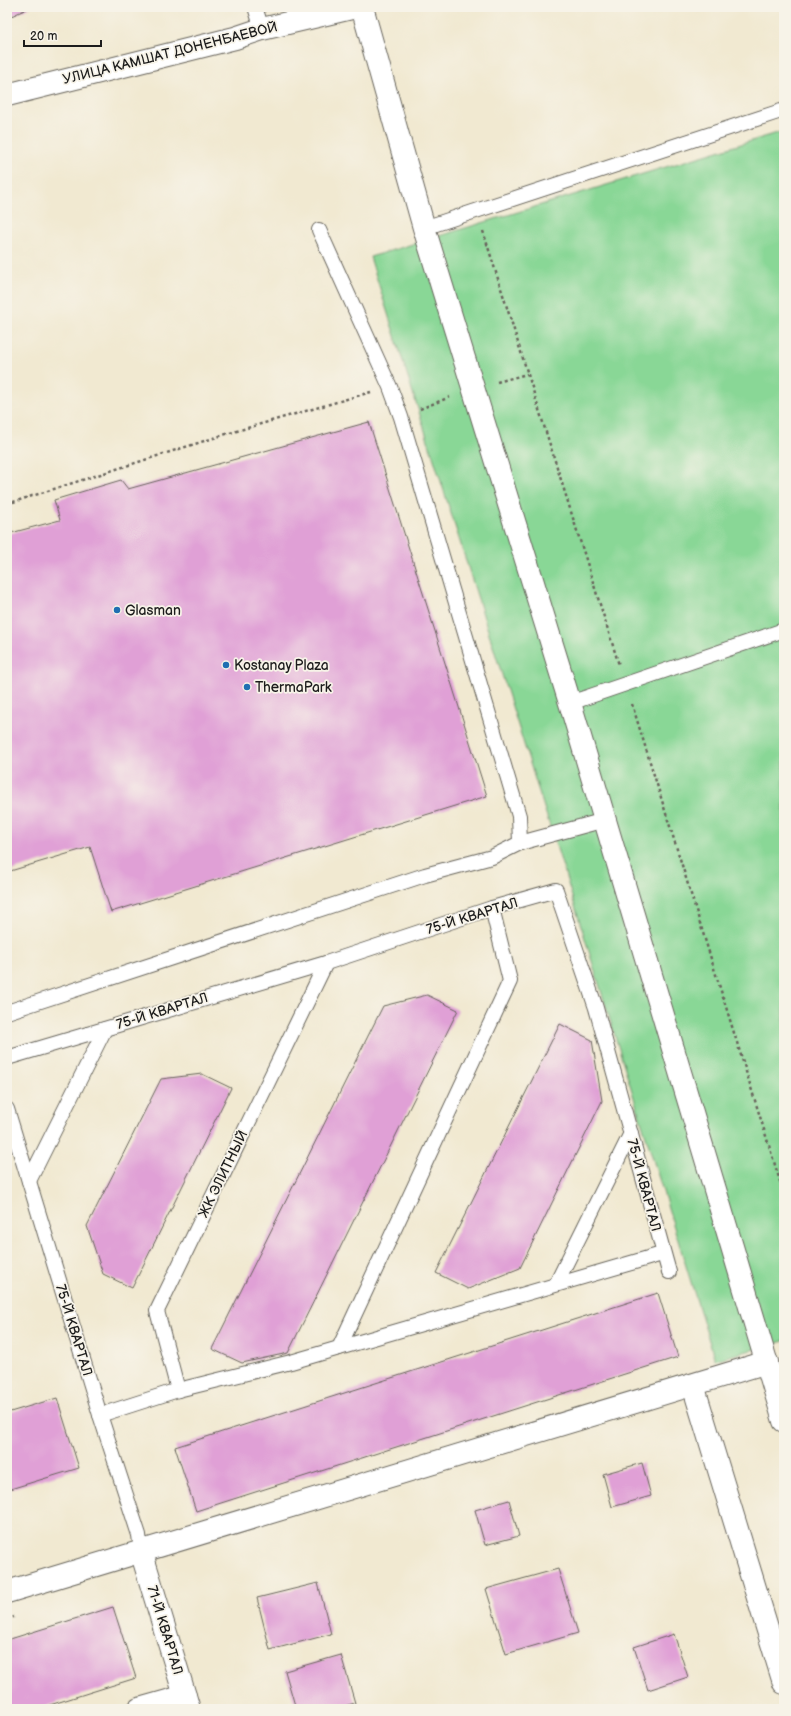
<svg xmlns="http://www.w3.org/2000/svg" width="791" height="1716" viewBox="0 0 791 1716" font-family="'Balsamiq Sans',sans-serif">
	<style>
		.green { fill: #89d796; stroke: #527a59 }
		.building { fill: #e0a0d6 }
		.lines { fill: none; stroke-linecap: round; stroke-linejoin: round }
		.service-casing { stroke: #67645b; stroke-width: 16 }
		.minor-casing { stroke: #67645b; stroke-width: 24 }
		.tertiary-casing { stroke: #67645b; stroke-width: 24 }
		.path { stroke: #67645b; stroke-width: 2.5; stroke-dasharray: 3 3; stroke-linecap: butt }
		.service { stroke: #fff; stroke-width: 14 }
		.minor { stroke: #fff; stroke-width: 22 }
		.tertiary { stroke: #fff; stroke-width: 22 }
		.poi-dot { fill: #1f6fb2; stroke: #f7f3e8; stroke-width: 1.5 }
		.labels { text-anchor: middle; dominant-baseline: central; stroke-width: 3.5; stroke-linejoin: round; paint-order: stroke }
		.street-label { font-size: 14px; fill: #1c1c1c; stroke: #f7f3e8 }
		.poi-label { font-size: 14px; fill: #1c1c1c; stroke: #f7f3e8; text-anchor: start }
	</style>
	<rect width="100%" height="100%" fill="#f7f3e8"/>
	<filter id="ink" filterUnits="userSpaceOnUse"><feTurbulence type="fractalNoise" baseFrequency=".025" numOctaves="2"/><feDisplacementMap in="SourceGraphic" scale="8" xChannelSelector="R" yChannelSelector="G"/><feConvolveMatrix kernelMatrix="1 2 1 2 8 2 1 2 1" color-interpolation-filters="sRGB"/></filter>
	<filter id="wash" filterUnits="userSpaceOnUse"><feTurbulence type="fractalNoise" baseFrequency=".012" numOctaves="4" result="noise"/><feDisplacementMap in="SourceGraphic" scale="16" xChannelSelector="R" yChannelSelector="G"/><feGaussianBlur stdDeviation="0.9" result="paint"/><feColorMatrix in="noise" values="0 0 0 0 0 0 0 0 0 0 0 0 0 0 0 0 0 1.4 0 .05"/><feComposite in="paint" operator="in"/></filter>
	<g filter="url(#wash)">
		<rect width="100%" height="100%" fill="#f1e9d1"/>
		<!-- green -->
		<polygon class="green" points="784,131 784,1341 715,1360 565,874 370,257"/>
		<g id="blocks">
			<!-- building -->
			<g class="building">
				<polygon points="7,7 31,7 7,18"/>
				<polygon points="369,422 487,796 111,912 90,847 7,872 7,534 60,520 54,500 121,480 128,489"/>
				<polygon points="427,995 458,1010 288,1353 242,1363 212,1349 383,1006"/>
				<polygon points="560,1024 592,1040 602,1101 520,1268 468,1289 436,1273"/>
				<polygon points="202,1074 231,1088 132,1288 103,1274 87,1226 161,1079"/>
				<polygon points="658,1293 678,1357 196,1511 175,1447"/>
				<polygon points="57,1398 79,1468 7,1490 7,1413"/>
				<polygon points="642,1463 651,1496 612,1507 603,1474"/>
				<polygon points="509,1500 519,1536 485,1545 475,1510"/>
				<polygon points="558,1569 578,1633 506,1654 486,1589"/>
				<polygon points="318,1583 331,1634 270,1650 257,1598"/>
				<polygon points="113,1607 136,1678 37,1709 7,1709 7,1640"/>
				<polygon points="674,1634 688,1677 648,1690 634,1647"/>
				<polygon points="341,1655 355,1703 334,1709 296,1709 285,1671"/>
			</g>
		</g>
	</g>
	<g filter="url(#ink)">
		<use href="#blocks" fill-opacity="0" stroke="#67645b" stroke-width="1"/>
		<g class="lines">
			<defs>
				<g id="service">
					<polyline points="255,7 262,29"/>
					<polyline points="424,228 784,110"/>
					<polyline points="570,703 784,630"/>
					<polyline points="520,843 605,820"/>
					<polyline points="7,1012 425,875 492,857 520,843 519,816 401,417 390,387 319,230"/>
					<polyline points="7,1058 326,963 492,908 556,890 596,1008 669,1272"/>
					<polyline points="7,1109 100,1415 139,1535 141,1551"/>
					<polyline points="29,1181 105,1029"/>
					<polyline points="556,1284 631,1133"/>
					<polyline points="339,1348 510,981 492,908"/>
					<polyline points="178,1390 157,1311 326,963"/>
					<polyline points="100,1415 178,1390 291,1362 662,1254"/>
				</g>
				<g id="minor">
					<polyline points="362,7 424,228 570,703 784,1421"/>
					<polyline points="693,1385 784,1683"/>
					<polyline points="141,1551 189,1709"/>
					<polyline points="7,1592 767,1362"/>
					<polyline points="139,1709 185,1696"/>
				</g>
				<polyline id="tertiary" points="7,95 235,38 262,29 356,7"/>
			</defs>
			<!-- service casing -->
			<use href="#service" class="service-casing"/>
			<!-- minor casing -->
			<use href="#minor" class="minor-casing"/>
			<!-- tertiary casing -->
			<use href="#tertiary" class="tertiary-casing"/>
			<!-- path -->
			<g class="path">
				<polyline points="483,231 619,665"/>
				<polyline points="497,382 527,374"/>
				<polyline points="420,409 450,397"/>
				<polyline points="7,504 223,435 371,392"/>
				<polyline points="632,704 784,1194"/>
				<polyline points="7,1619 14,1617"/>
			</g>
			<!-- service -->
			<use href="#service" class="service"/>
			<!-- minor -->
			<use href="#minor" class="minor"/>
			<!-- tertiary -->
			<use href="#tertiary" class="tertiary"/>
		</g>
	</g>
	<!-- markers -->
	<g class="poi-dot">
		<circle cx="117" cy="610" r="4"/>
		<circle cx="226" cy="665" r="4"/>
		<circle cx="247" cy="687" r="4"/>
	</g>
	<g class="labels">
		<!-- street labels -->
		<g class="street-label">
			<text transform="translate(170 53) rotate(-14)">УЛИЦА КАМШАТ ДОНЕНБАЕВОЙ</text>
			<text transform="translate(472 916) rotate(-17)">75-Й КВАРТАЛ</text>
			<text transform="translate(162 1011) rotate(-17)">75-Й КВАРТАЛ</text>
			<text transform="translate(223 1174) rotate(-64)">ЖК ЭЛИТНЫЙ</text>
			<text transform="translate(644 1185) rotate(75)">75-Й КВАРТАЛ</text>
			<text transform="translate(74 1330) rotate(73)">75-Й КВАРТАЛ</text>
			<text transform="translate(165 1630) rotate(73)">71-Й КВАРТАЛ</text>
		</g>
		<!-- poi labels -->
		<g class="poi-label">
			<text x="125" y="610">Glasman</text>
			<text x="234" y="665">Kostanay Plaza</text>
			<text x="255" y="687">ThermaPark</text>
		</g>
	</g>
	<!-- margin -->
	<rect width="791" height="1716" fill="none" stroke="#f7f3e8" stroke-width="24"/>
	<!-- scale -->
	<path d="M24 40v6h77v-6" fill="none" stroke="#1c1c1c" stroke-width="2"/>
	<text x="30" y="40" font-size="12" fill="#1c1c1c" stroke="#f7f3e8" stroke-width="3" paint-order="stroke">20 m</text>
</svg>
